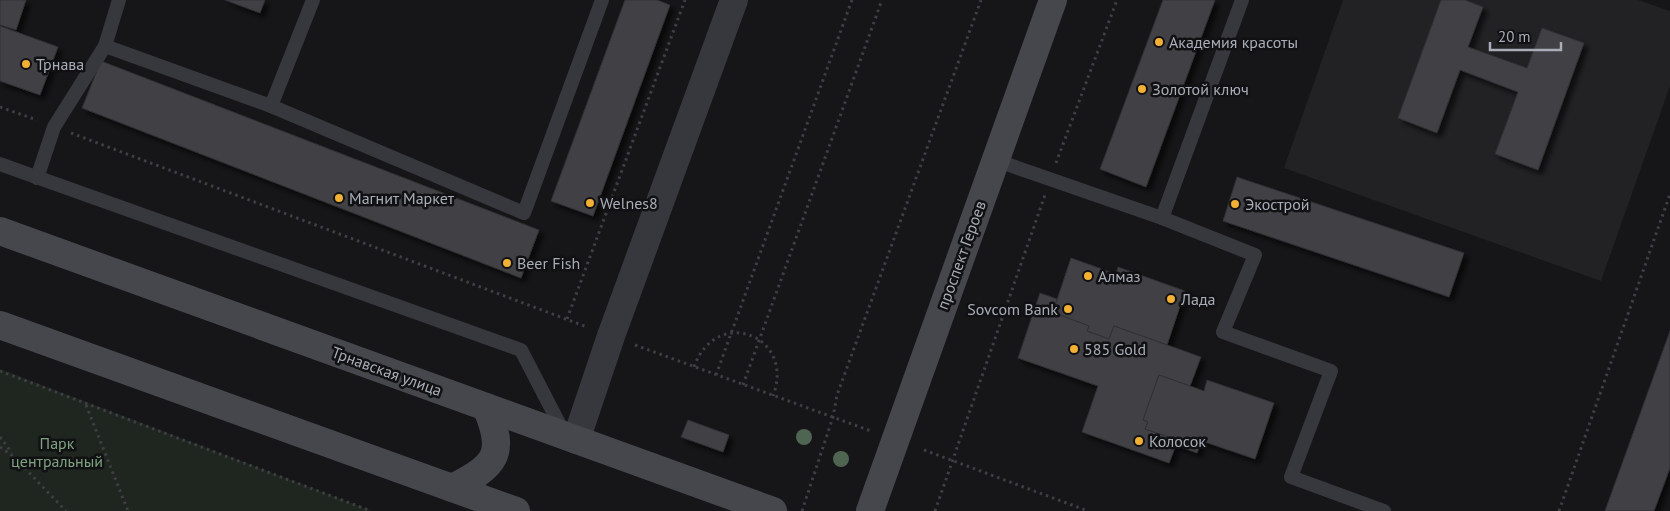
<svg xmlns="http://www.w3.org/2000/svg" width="1670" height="511" viewBox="0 0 1670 511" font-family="'PT Sans',sans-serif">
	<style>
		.built { fill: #222225 }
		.green { fill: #1e261f }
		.building { fill: #404145; stroke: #303034; filter: url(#shadow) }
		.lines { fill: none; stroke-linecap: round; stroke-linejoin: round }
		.path { stroke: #3d3f44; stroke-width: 3; stroke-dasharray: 2.5 4; stroke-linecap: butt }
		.lane { stroke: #37383d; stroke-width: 14 }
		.street { stroke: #37383d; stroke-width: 28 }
		.secondary { stroke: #45474d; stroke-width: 28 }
		.tree { fill: #506452 }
		.poi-dot { fill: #f2b134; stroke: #111113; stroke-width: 2 }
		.labels { text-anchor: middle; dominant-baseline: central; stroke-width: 5; stroke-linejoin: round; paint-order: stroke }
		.poi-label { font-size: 16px; fill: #a8adb8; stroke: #111113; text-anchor: start }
		.street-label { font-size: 16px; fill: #a8adb8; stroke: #111113 }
		.park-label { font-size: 16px; fill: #7fa381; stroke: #111113 }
	</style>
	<defs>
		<filter id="shadow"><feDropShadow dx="4.5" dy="4.5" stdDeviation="2.5" flood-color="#0009"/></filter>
	</defs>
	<rect width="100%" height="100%" fill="#161618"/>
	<!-- built -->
	<polygon class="built" points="1343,0 1638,0 1670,11 1670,86 1601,281 1284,168"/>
	<!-- green -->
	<polygon class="green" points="0,369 372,511 0,511"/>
	<!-- building -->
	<g class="building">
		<polygon points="0,0 26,0 16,30 0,25"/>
		<polygon points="225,0 265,0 260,13"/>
		<polygon points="625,0 657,0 670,5 593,216 551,201"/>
		<polygon points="1163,0 1215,0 1146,187 1100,169"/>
		<polygon points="1441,0 1465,0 1483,7 1468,47 1527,68 1542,28 1584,43 1538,170 1495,154 1518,92 1460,70 1437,133 1398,118"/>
		<polygon points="0,26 58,47 40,95 0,81"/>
		<polygon points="101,61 539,230 521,278 82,108"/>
		<polygon points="1237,177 1464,253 1449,297 1223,221"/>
		<polygon points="1071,258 1116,274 1118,267 1185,291 1167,345 1114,326 1109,339 1087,331 1089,326 1057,314 1060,307 1055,306"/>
		<polygon points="1040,293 1057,299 1055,306 1060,307 1057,314 1089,326 1087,331 1109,339 1114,326 1201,357 1190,386 1159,375 1143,420 1148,422 1145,429 1178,440 1169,463 1082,432 1098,386 1018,358"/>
		<polygon points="1670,331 1670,468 1654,511 1605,511"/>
		<polygon points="1159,375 1204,391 1207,380 1274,403 1255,459 1202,441 1197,453 1175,445 1178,440 1145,429 1148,422 1143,420"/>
		<polygon points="688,420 729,435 723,452 681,437"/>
	</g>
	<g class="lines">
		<!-- path -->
		<g class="path">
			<polyline points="0,107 37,120"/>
			<polyline points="71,133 587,327"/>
			<polyline points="1056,163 1117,0"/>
			<polyline points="567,319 685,0"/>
			<polyline points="635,345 871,431"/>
			<path d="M694 367C716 305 796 335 773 396"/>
			<polyline points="0,371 371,511"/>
			<polyline points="716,375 852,0"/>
			<polyline points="743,385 882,0"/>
			<polyline points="86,405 128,511"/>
			<polyline points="0,437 12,453"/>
			<polyline points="0,447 14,457 66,511"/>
			<polyline points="924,450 1088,511"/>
			<polyline points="802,511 833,417 837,395 981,0"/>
			<polyline points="935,511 1045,195"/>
			<polyline points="1559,511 1670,194"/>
		</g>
		<!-- lane -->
		<g class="lane">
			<polyline points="105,46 119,0"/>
			<polyline points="271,106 524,213 602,0"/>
			<polyline points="995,160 1162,218 1255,255 1223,332 1331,371 1291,477 1384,511"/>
			<polyline points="0,164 521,350 564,433"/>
			<polyline points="37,178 54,127 105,46 271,106 313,0"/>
			<polyline points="1162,218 1242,0"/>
		</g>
		<!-- street -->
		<polyline class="street" points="576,440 611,336 734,0"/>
		<!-- secondary -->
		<g class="secondary">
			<polyline points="0,231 773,511"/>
			<polyline points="0,325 516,511"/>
			<path d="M452 488C495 466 507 455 486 407"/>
			<polyline points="870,511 1053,0"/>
		</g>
	</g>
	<!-- trees -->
	<g class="tree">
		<circle cx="804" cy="437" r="8"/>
		<circle cx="841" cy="459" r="8"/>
	</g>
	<!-- markers -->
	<g class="poi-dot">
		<circle cx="1159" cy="42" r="5"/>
		<circle cx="26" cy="64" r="5"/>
		<circle cx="1142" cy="89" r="5"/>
		<circle cx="339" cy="198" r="5"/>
		<circle cx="590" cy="203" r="5"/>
		<circle cx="1235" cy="204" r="5"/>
		<circle cx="507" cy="263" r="5"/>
		<circle cx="1088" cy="276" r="5"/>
		<circle cx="1171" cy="299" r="5"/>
		<circle cx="1068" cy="309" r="5"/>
		<circle cx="1074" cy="349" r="5"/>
		<circle cx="1139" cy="441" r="5"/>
	</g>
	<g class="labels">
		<!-- poi labels -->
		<g class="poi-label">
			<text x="1169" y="42">Академия красоты</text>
			<text x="36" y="64">Трнава</text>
			<text x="1152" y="89">Золотой ключ</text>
			<text x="349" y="198">Магнит Маркет</text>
			<text x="600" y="203">Welnes8</text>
			<text x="1245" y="204">Экострой</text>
			<text x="517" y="263">Beer Fish</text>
			<text x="1098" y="276">Алмаз</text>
			<text x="1181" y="299">Лада</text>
			<text x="1058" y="309" text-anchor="end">Sovcom Bank</text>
			<text x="1084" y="349">585 Gold</text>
			<text x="1149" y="441">Колосок</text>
		</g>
		<!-- street labels -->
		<g class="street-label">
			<text transform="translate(961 255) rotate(-70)">проспект Героев</text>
			<text transform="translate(387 371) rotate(20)">Трнавская улица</text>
		</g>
		<!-- park labels -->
		<g class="park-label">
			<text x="57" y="443">Парк<tspan x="57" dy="18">центральный</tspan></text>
		</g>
	</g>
	<!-- scale -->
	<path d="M1490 42v8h71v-8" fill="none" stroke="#a8adb8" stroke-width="2.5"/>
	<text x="1498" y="42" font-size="15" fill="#a8adb8" stroke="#111113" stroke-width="4" paint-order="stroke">20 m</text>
</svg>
